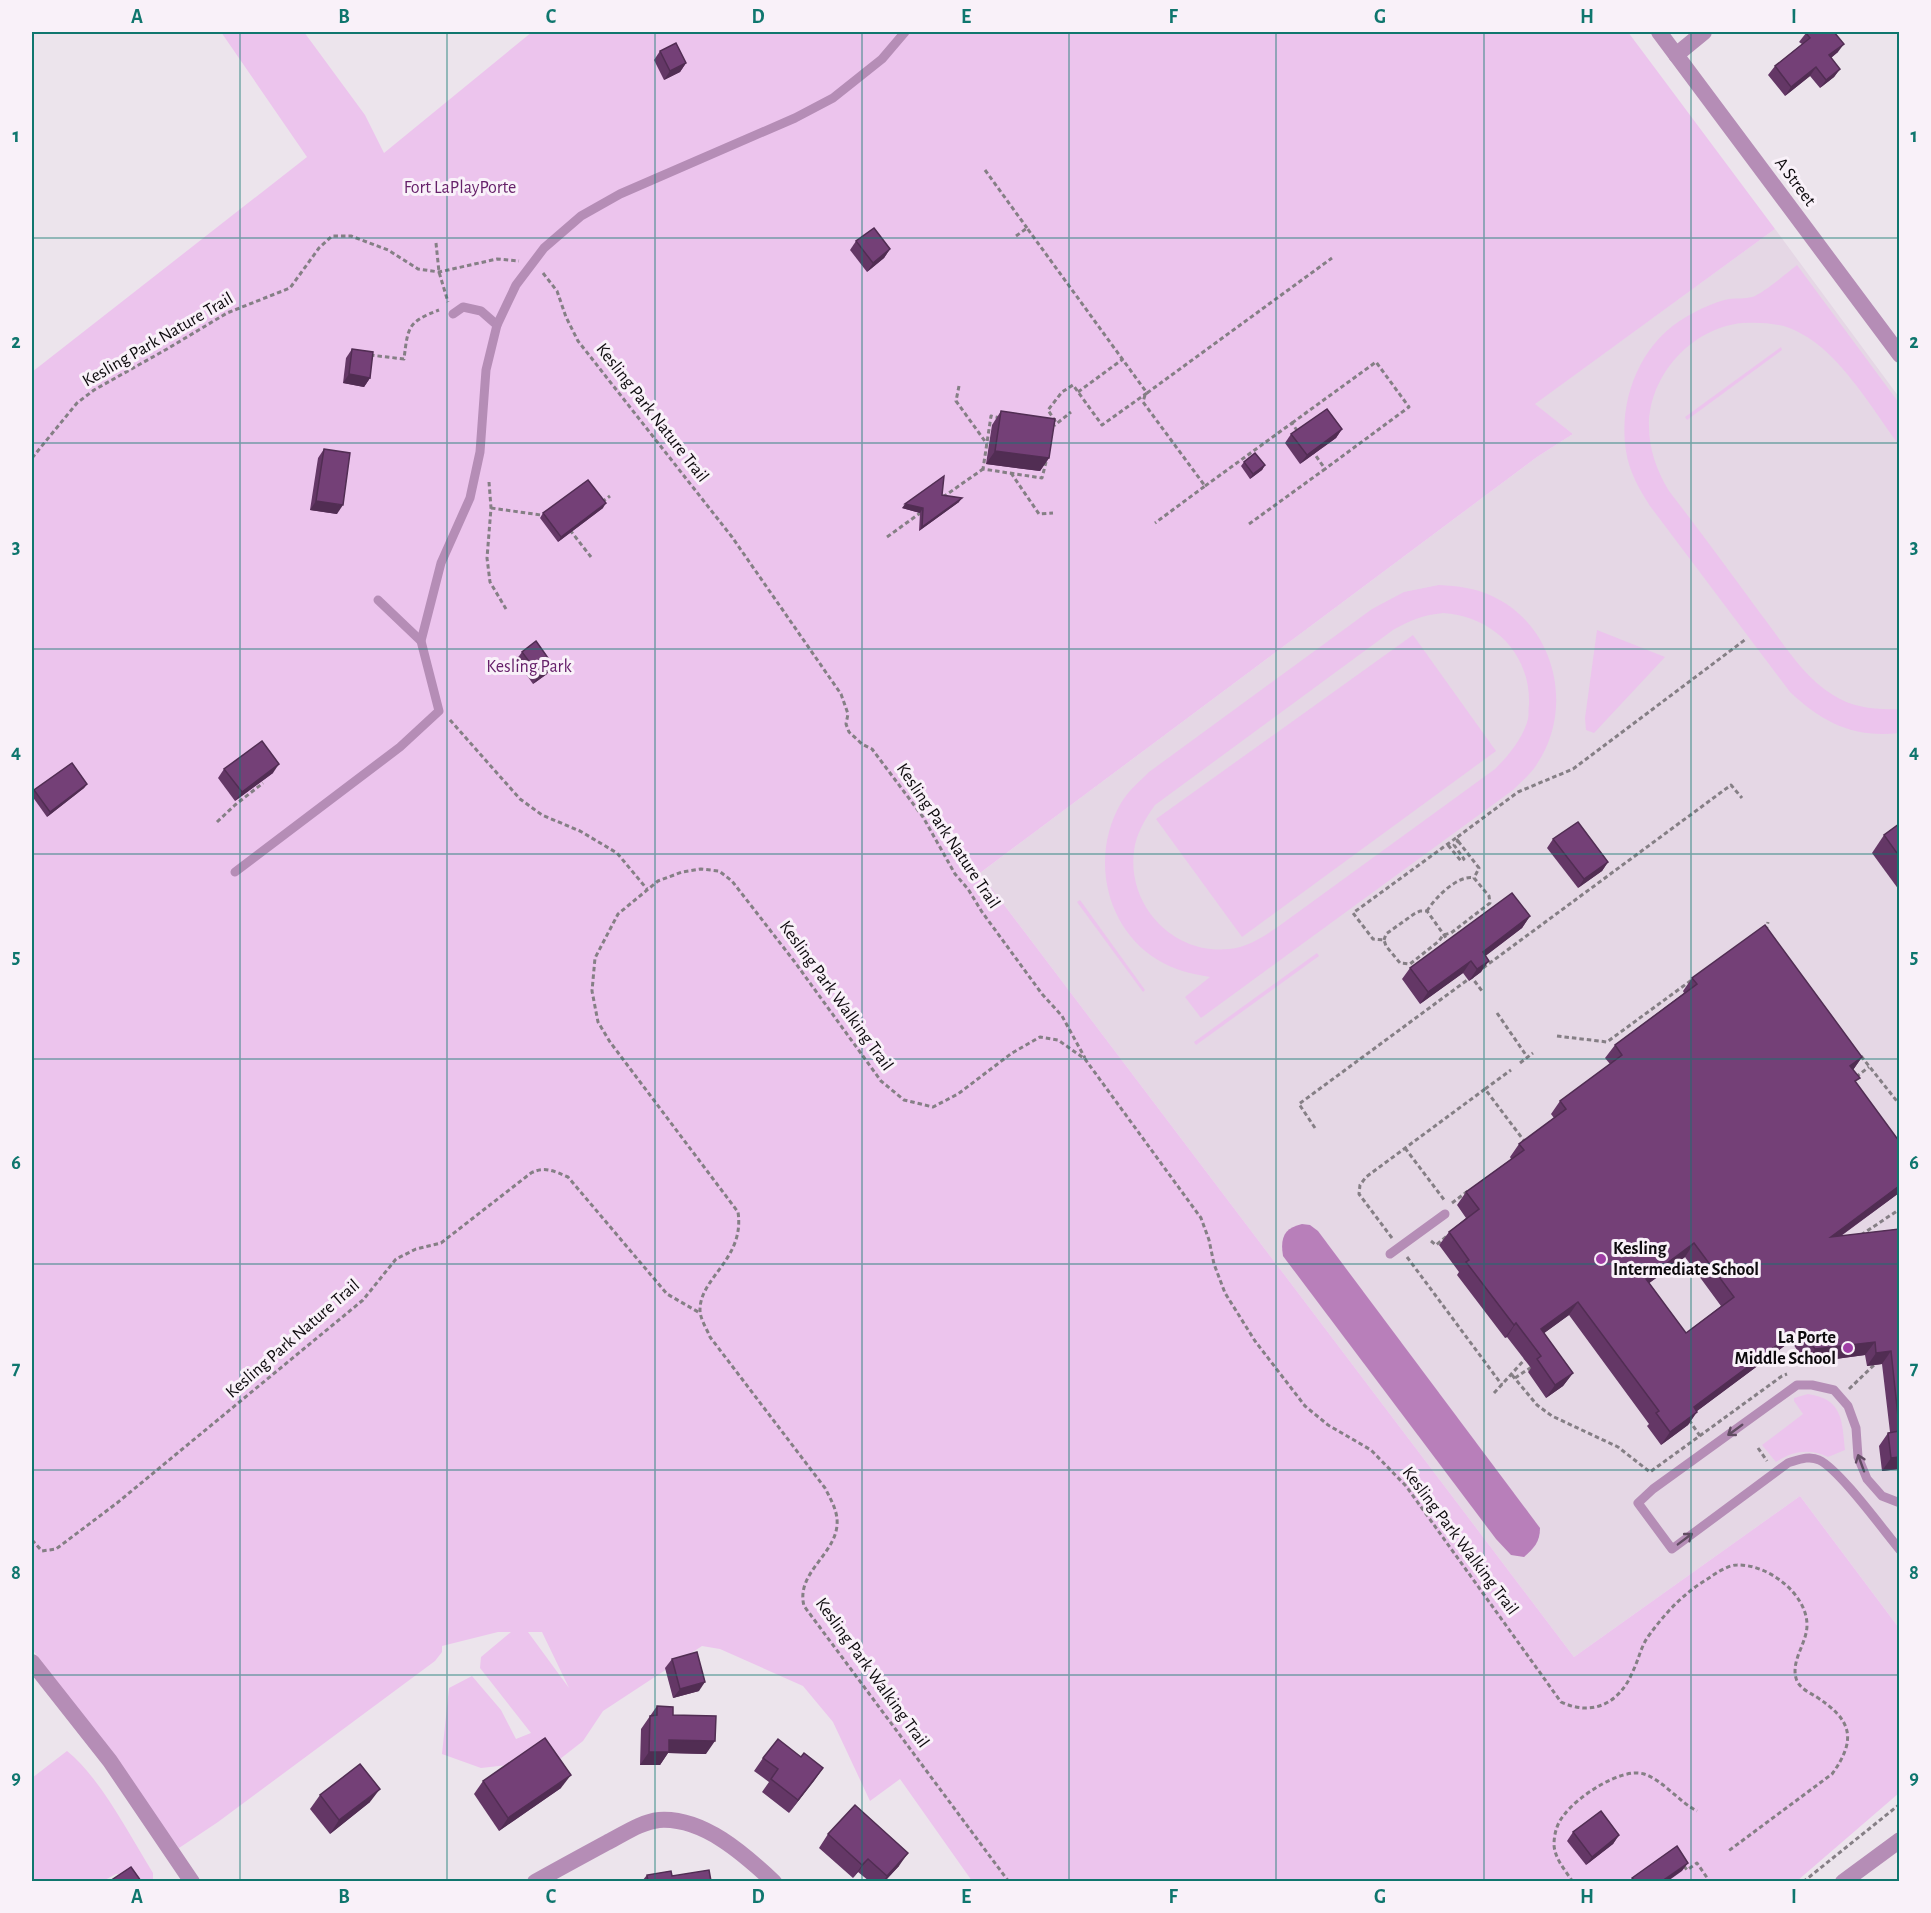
<svg xmlns="http://www.w3.org/2000/svg" width="1931" height="1913" viewBox="0 0 1931 1913" font-family="'Alegreya Sans',sans-serif">
	<style>
		.built { fill: #e5d7e5 }
		.green { fill: #ecc4ed; fill-rule: evenodd }
		.water { fill: #b87fba }
		.lines { fill: none; stroke-linecap: round; stroke-linejoin: round }
		.path { stroke: #857f85; stroke-width: 3; stroke-dasharray: 4.5 3; stroke-linecap: butt }
		.service { stroke: #b58db6; stroke-width: 9 }
		.minor { stroke: #b58db6; stroke-width: 16 }
		.tertiary { stroke: #b58db6; stroke-width: 16 }
		.wall { fill: #643766; fill-rule: evenodd }
		.shaded-wall { fill: #512d53 }
		.building { fill: #744077; stroke: #512d53; stroke-width: 1.5; fill-rule: evenodd }
		.oneway { stroke: #614c62 }
		.grid { fill: none; stroke: #0f766e; stroke-width: 1.5; stroke-opacity: 0.55 }
		.poi-dot { fill: #9f3ea5; stroke: #f9f1f9; stroke-width: 2 }
		.labels { text-anchor: middle; dominant-baseline: central; stroke-width: 6; stroke-linejoin: round; paint-order: stroke }
		.street-label { font-size: 18px; fill: #0d0a0d; stroke: #f9f1f9 }
		.park-label { font-size: 18px; fill: #66216a; stroke: #f9f1f9 }
		.poi-label { font-size: 18px; font-weight: bold; fill: #0d0a0d; stroke: #f9f1f9; text-anchor: start }
		.neatline { fill: none; stroke: #0f766e; stroke-width: 2 }
		.grid-label { font-size: 20px; text-anchor: middle; font-weight: bold; fill: #0f766e }
	</style>
	<rect width="100%" height="100%" fill="#ece4ec"/>
	<!-- built -->
	<polygon class="built" points="1775,229 1899,397 1899,1628 1800,1496 1574,1657 980,873 1537,457 1573,434 1534,404"/>
	<!-- green -->
	<g class="green">
		<path d="M221 32H304L365 115 384 153 532 32H1628L1775 229 1535 404 1573 434 1537 457 980 873 1574 1657 1800 1496 1899 1628V1793L1797 1881H972L900 1779 870 1801 833 1722 803 1686 720 1649 702 1646 603 1711 583 1741 560 1759 481 1768 442 1754 449 1688 472 1676 501 1710 516 1739 531 1733 480 1668 481 1657 511 1632H498L442 1646V1652L435 1661 218 1822 179 1848 32 1649V372L307 157ZM528 1632H542L569 1688Z"/>
		<path d="M1797 265 1899 403V445C1872 409 1841 354 1800 333 1783 323 1762 322 1742 323 1692 328 1649 375 1649 426 1649 450 1657 471 1669 491 1700 531 1730 572 1760 613 1782 641 1802 676 1833 695 1853 708 1877 710 1899 709V733C1854 738 1823 723 1790 692L1650 506C1639 489 1629 471 1626 451 1618 400 1640 343 1686 317 1700 309 1714 302 1729 299 1736 298 1745 299 1752 297 1762 294 1787 273 1797 265Z"/>
		<polygon points="1781,347 1782,350 1687,420 1685,417"/>
		<path d="M1439 585C1458 586 1475 588 1492 596 1555 625 1575 707 1537 764 1531 774 1521 782 1513 790L1201 1018 1185 997 1210 977C1192 974 1174 970 1158 960 1105 928 1090 856 1121 803 1128 791 1139 782 1149 772L1372 609 1404 592ZM1443 613C1493 616 1531 654 1529 705 1528 709 1529 714 1528 719 1523 738 1509 755 1495 769L1279 926C1264 936 1249 947 1229 949 1174 955 1127 906 1134 851 1136 834 1145 819 1155 805L1393 630C1410 620 1424 615 1443 613Z"/>
		<polygon points="1597,630 1665,657 1594,733 1586,730 1585,718"/>
		<polygon points="1413,635 1496,751 1242,937 1156,819"/>
		<polygon points="1080,900 1145,990 1143,992 1077,902"/>
		<polygon points="1317,953 1319,956 1196,1045 1194,1042"/>
		<path d="M1808 1394C1843 1399 1842 1421 1845 1450L1828 1457C1810 1448 1792 1451 1776 1462L1762 1445 1803 1414 1794 1401V1398Z"/>
		<path d="M67 1751C100 1777 130 1836 153 1873V1881H132L127 1876 116 1874 103 1881 32 1882V1778Z"/>
	</g>
	<!-- water -->
	<path class="water" d="M1302 1224 1310 1225 1318 1231 1540 1528C1540 1542 1534 1548 1524 1557L1511 1555 1496 1539 1283 1256C1280 1238 1284 1228 1302 1224Z"/>
	<g class="lines">
		<!-- path -->
		<g class="path">
			<polyline points="985,170 1027,228"/>
			<polyline points="1016,236 1027,228 1147,393 1102,425 1073,385 1062,392 1048,410 1057,424"/>
			<polyline points="436,243 439,272 448,302"/>
			<polyline points="543,273 557,291 566,317 578,341 732,537 841,694 848,714 846,724 849,732 862,744 872,749 923,817 955,874 968,889 982,912 1042,994 1062,1016 1085,1058"/>
			<path d="M370 355 404 359C408 326 408 322 439 310"/>
			<polyline points="959,386 956,401 987,444"/>
			<polyline points="1078,392 1123,359"/>
			<polyline points="1147,393 1332,258"/>
			<polyline points="1145,395 1143,402 1205,486 1155,523"/>
			<polyline points="1000,418 991,416 983,469 1042,478 1046,462"/>
			<polyline points="1292,423 1376,362 1409,407 1325,469"/>
			<polyline points="1051,424 1055,425 1071,412"/>
			<polyline points="32,458 77,403 94,390 167,349 227,313 290,288 319,248 332,236 351,236 388,250 418,269 439,272 497,259 519,261"/>
			<polyline points="1011,473 1039,514 1053,513"/>
			<polyline points="489,482 491,508 487,558 490,582 506,609"/>
			<polyline points="1205,486 1292,423 1298,432"/>
			<polyline points="943,497 983,469"/>
			<polyline points="602,502 610,496"/>
			<polyline points="491,508 541,515 544,518"/>
			<polyline points="1249,524 1325,469 1314,453"/>
			<polyline points="570,530 591,557"/>
			<polyline points="887,537 923,511"/>
			<polyline points="450,720 520,799 542,815 580,831 617,853 647,889"/>
			<polyline points="217,822 235,805 263,783"/>
			<polyline points="1456,838 1353,913 1373,939 1384,940 1386,946 1400,963 1410,964 1439,941 1443,935 1451,933 1490,903 1489,896 1474,878 1479,868 1458,841"/>
			<polyline points="1448,845 1461,861 1464,859 1454,845 1458,841 1456,838 1518,792 1573,769 1746,639"/>
			<path d="M1427 911C1434 899 1458 874 1474 878"/>
			<polyline points="1766,931 1768,922"/>
			<polyline points="1384,940 1386,934 1414,914 1420,911 1427,911 1449,942"/>
			<polyline points="1483,968 1731,785 1742,798"/>
			<polyline points="1470,975 1482,991"/>
			<polyline points="1497,1013 1528,1058"/>
			<polyline points="1557,1036 1607,1042 1693,979"/>
			<polyline points="1861,1056 1900,1105"/>
			<polyline points="1520,1063 1533,1053"/>
			<polyline points="1856,1077 1869,1067"/>
			<polyline points="1485,1089 1511,1070"/>
			<polyline points="1315,1128 1299,1104 1470,978"/>
			<polyline points="1405,1148 1445,1201"/>
			<polyline points="1452,1203 1468,1191"/>
			<polyline points="1861,1235 1900,1209"/>
			<polyline points="1392,1238 1359,1194 1360,1185 1366,1177 1485,1089 1525,1142"/>
			<polyline points="1431,1241 1436,1245 1447,1236"/>
			<polyline points="1407,1257 1502,1385"/>
			<polyline points="1512,1375 1537,1405 1552,1416 1618,1447 1650,1472 1782,1376 1787,1374"/>
			<polyline points="1515,1378 1533,1366"/>
			<polyline points="1849,1389 1874,1365"/>
			<polyline points="1494,1393 1527,1357"/>
			<polyline points="1689,1420 1700,1436"/>
			<polyline points="1758,1448 1767,1461"/>
			<path d="M32 1540 42 1551 56 1549 117 1503 363 1300 396 1259 416 1249 441 1243 531 1173C545 1166 554 1171 568 1177L667 1294 700 1313"/>
			<polyline points="1684,1866 1687,1870 1697,1863 1710,1882"/>
			<path d="M1009 1882 804 1606C795 1571 840 1553 837 1519 836 1508 830 1498 825 1488L710 1337C707 1329 700 1319 700 1310 700 1277 745 1259 738 1212L610 1042 598 1022 592 991 595 958 618 914 658 881 682 872 701 869 719 871 732 881 794 961 881 1081 904 1100 933 1107 958 1094 1012 1053 1040 1037 1058 1040 1085 1059 1201 1218 1209 1240 1214 1264 1225 1293 1255 1341 1305 1406 1328 1425 1371 1450 1406 1486 1561 1702C1593 1717 1620 1703 1633 1671 1639 1659 1641 1645 1650 1634 1666 1612 1685 1592 1709 1578 1716 1573 1728 1565 1737 1565 1768 1564 1807 1594 1807 1625 1807 1643 1791 1660 1796 1678 1798 1687 1808 1692 1815 1696 1851 1719 1858 1738 1832 1774L1727 1852"/>
			<path d="M1573 1882C1565 1870 1555 1859 1554 1845 1554 1834 1557 1823 1564 1815 1577 1797 1621 1767 1644 1774 1663 1780 1679 1802 1697 1811"/>
			<polyline points="1803,1882 1900,1804"/>
		</g>
		<!-- service -->
		<g class="service">
			<polyline points="453,314 463,307 481,311 497,325"/>
			<polyline points="378,600 421,641"/>
			<polyline points="235,872 400,747 439,711 421,641 441,563 470,498 480,452 486,370 497,325 516,285 544,248 581,216 620,194 795,118 833,98 882,59 905,32"/>
			<polyline points="1390,1254 1445,1214"/>
			<path d="M1900 1503 1882 1496 1867 1479 1858 1457 1856 1428 1848 1406 1834 1390 1812 1385H1797L1653 1489 1638 1503 1672 1549 1788 1463C1798 1460 1809 1455 1819 1460 1839 1469 1884 1531 1900 1550"/>
		</g>
		<!-- minor -->
		<g class="minor">
			<polyline points="1676,55 1704,32"/>
			<polyline points="32,1662 110,1761 192,1882"/>
			<path d="M535 1882C560 1868 584 1855 608 1842 624 1834 641 1822 659 1820 703 1817 744 1854 774 1882"/>
		</g>
		<!-- tertiary -->
		<g class="tertiary">
			<polyline points="1659,32 1900,355"/>
			<polyline points="1843,1882 1900,1840"/>
		</g>
	</g>
	<!-- wall -->
	<g class="wall">
		<polygon points="1806,33 1838,52 1831,58 1840,69 1834,77 1820,88 1810,76 1785,96 1768,75 1775,66 1802,44 1799,42"/>
		<polygon points="660,51 686,63 680,72 664,80 654,60"/>
		<polygon points="856,241 890,249 884,258 867,272 850,250"/>
		<polygon points="352,349 370,378 364,387 343,383 346,358"/>
		<polygon points="1001,411 1049,458 1040,471 986,464 992,425"/>
		<polygon points="1342,429 1336,438 1300,464 1285,443 1291,434"/>
		<polygon points="324,449 337,514 310,510 318,458"/>
		<polygon points="1244,462 1265,465 1262,470 1250,479 1241,466"/>
		<polygon points="942,495 959,502 919,531 920,513 902,508"/>
		<polygon points="603,508 558,542 540,518 543,513"/>
		<polygon points="522,652 547,674 533,684 516,660"/>
		<polygon points="224,769 273,773 235,801 218,778"/>
		<polygon points="87,784 84,788 47,817 32,796 32,794 34,790"/>
		<polygon points="1899,824 1899,890 1872,853 1884,835"/>
		<polygon points="1553,839 1608,862 1602,871 1578,888 1547,848"/>
		<polygon points="1530,916 1522,928 1485,956 1481,972 1469,981 1463,973 1420,1004 1402,979 1410,968"/>
		<path d="M1692 978 1862 1057 1853 1070 1856 1083 1899 1193 1841 1236 1899 1229V1469L1882 1471 1879 1446 1888 1433 1890 1432 1882 1364 1867 1366 1865 1355 1806 1363 1791 1341 1697 1411 1688 1425 1661 1445 1647 1426 1649 1424 1569 1315 1544 1333 1573 1373 1563 1386 1546 1398 1528 1372 1531 1368 1507 1337 1505 1338 1457 1275 1459 1272 1439 1245 1449 1232 1466 1218 1457 1205 1466 1192 1511 1159 1510 1157 1519 1144 1554 1118 1551 1114 1560 1101 1610 1064 1605 1058 1615 1045 1684 993 1683 991ZM1685 1257 1721 1306 1686 1333 1649 1283Z"/>
		<polygon points="672,1659 699,1691 673,1698 665,1668"/>
		<polygon points="657,1706 673,1715 706,1754 668,1753 660,1765 640,1765 641,1729"/>
		<polygon points="801,1757 823,1768 789,1813 762,1792 769,1782 754,1771 763,1758"/>
		<polygon points="483,1781 561,1788 499,1831 474,1794"/>
		<polygon points="320,1795 370,1802 330,1834 310,1809"/>
		<polygon points="1573,1832 1619,1835 1613,1844 1586,1865 1567,1841"/>
		<polygon points="828,1834 899,1866 885,1881 869,1881 858,1872 853,1878 819,1848"/>
		<polygon points="647,1875 672,1876 711,1881 642,1881"/>
	</g>
	<!-- shaded-wall -->
	<g class="shaded-wall">
		<polygon points="1844,44 1838,52 1823,64 1829,55"/>
		<polygon points="686,63 680,72 664,80 670,71"/>
		<polygon points="1816,67 1810,76 1785,96 1791,87"/>
		<polygon points="1840,69 1834,77 1820,88 1826,80"/>
		<polygon points="890,249 884,258 867,272 873,263"/>
		<polygon points="349,374 370,378 364,387 343,383"/>
		<polygon points="1342,429 1336,438 1300,464 1307,455"/>
		<polygon points="995,451 1049,458 1040,471 986,464"/>
		<polygon points="1265,465 1262,470 1250,479 1253,474"/>
		<polygon points="962,498 959,502 919,531 922,527"/>
		<polygon points="316,501 343,505 337,514 310,510"/>
		<polygon points="606,503 603,508 558,542 561,537"/>
		<polygon points="905,504 923,508 920,513 902,508"/>
		<polygon points="553,665 547,674 533,684 539,675"/>
		<polygon points="279,764 273,773 235,801 242,792"/>
		<polygon points="87,784 84,788 47,817 50,812"/>
		<polygon points="1608,862 1602,871 1578,888 1584,879"/>
		<polygon points="1530,916 1522,928 1475,964 1483,952"/>
		<polygon points="1471,961 1463,973 1420,1004 1428,992"/>
		<polygon points="1489,961 1481,972 1469,981 1477,969"/>
		<polygon points="1862,1057 1853,1070 1850,1066"/>
		<polygon points="1899,1186 1899,1193 1821,1250 1831,1237"/>
		<polygon points="1694,1243 1685,1257 1637,1292 1646,1279"/>
		<polygon points="1578,1302 1569,1315 1532,1342 1541,1329"/>
		<polygon points="1516,1323 1507,1337 1505,1338 1514,1325"/>
		<polygon points="1800,1328 1791,1341 1685,1420 1694,1407"/>
		<polygon points="1875,1342 1865,1355 1806,1363 1815,1349"/>
		<polygon points="1891,1351 1882,1364 1867,1366 1876,1353"/>
		<polygon points="1573,1373 1563,1386 1546,1398 1555,1385"/>
		<polygon points="1697,1412 1688,1425 1661,1445 1670,1432"/>
		<polygon points="1899,1457 1899,1469 1882,1471 1891,1458"/>
		<polygon points="705,1682 699,1691 673,1698 680,1689"/>
		<polygon points="669,1740 715,1741 706,1754 668,1753 660,1765 640,1765 649,1752"/>
		<polygon points="823,1768 814,1781 789,1813 798,1800"/>
		<polygon points="571,1775 561,1788 499,1831 508,1818"/>
		<polygon points="380,1789 370,1802 330,1834 339,1820"/>
		<polygon points="1619,1835 1613,1844 1586,1865 1592,1857"/>
		<polygon points="908,1853 899,1866 885,1881 883,1881"/>
		<polygon points="868,1859 858,1872 853,1878 862,1865"/>
		<polygon points="1688,1863 1682,1871 1668,1881 1662,1881"/>
	</g>
	<!-- building -->
	<g class="building">
		<polygon points="1807,32 1834,32 1844,44 1829,55 1840,69 1826,80 1816,67 1791,87 1775,66 1810,38 1806,33"/>
		<polygon points="676,43 686,63 670,71 660,51"/>
		<polygon points="874,228 890,249 873,263 856,241"/>
		<polygon points="352,349 373,352 370,378 349,374"/>
		<polygon points="1327,409 1342,429 1307,455 1291,434"/>
		<polygon points="1001,411 1055,419 1049,458 995,451"/>
		<polygon points="324,449 350,453 343,505 316,501"/>
		<polygon points="1255,453 1265,465 1253,474 1244,462"/>
		<polygon points="944,476 942,495 962,498 922,527 923,508 905,504"/>
		<polygon points="588,480 606,503 561,537 543,513"/>
		<polygon points="536,641 553,665 539,675 522,652"/>
		<polygon points="262,741 279,764 242,792 224,769"/>
		<polygon points="72,763 87,784 50,812 34,790"/>
		<polygon points="1578,822 1608,862 1584,879 1553,839"/>
		<polygon points="1899,824 1899,856 1884,835"/>
		<polygon points="1512,893 1530,916 1483,952 1489,961 1477,969 1471,961 1428,992 1410,968"/>
		<path d="M1765 925 1862 1057 1850 1066 1860 1078 1855 1081 1899 1141V1186L1831 1237 1899 1229V1426L1891 1351 1876 1353 1875 1342 1815 1349 1800 1328 1694 1407 1697 1412 1670 1432 1656 1413 1659 1411 1578 1302 1541 1329 1573 1373 1555 1385 1537 1359 1541 1356 1516 1323 1514 1325 1466 1262 1469 1260 1449 1232 1479 1209 1466 1192 1524 1150 1519 1144 1566 1109 1560 1101 1622 1055 1615 1045 1697 984 1692 978ZM1694 1243 1734 1297 1686 1333 1646 1279Z"/>
		<polygon points="1899,1431 1899,1457 1891,1458 1888,1433"/>
		<polygon points="697,1652 705,1682 680,1689 672,1659"/>
		<polygon points="657,1706 673,1707 673,1715 716,1716 715,1741 669,1740 669,1752 649,1752 650,1716 657,1715"/>
		<polygon points="545,1738 571,1775 508,1818 483,1781"/>
		<polygon points="778,1739 801,1757 804,1753 823,1768 798,1800 771,1779 778,1769 763,1758"/>
		<polygon points="360,1764 380,1789 339,1820 320,1795"/>
		<polygon points="855,1805 908,1853 887,1876 868,1859 862,1865 828,1834"/>
		<polygon points="1601,1811 1619,1835 1592,1857 1573,1832"/>
		<polygon points="1677,1846 1688,1863 1662,1881 1635,1881 1632,1878"/>
		<polygon points="131,1867 141,1881 110,1881"/>
		<polygon points="709,1870 711,1881 648,1881 647,1875 671,1871 672,1876"/>
	</g>
	<!-- one-way arrows -->
	<defs><path id="oneway-shaft" d="M-6 0H5M1.5-3L5.5 0L1.5 3" fill="none" stroke-width="1.6" stroke-linecap="round" stroke-linejoin="round" transform="scale(1.5)"/></defs>
	<g class="oneway">
		<use href="#oneway-shaft" transform="translate(1735 1430) rotate(144)"/>
		<use href="#oneway-shaft" transform="translate(1861 1463) rotate(-110)"/>
		<use href="#oneway-shaft" transform="translate(1685 1539) rotate(-37)"/>
	</g>
	<!-- grid -->
	<path class="grid" d="M240 32V1882M447 32V1882M655 32V1882M862 32V1882M1069 32V1882M1276 32V1882M1484 32V1882M1691 32V1882M32 238H1900M32 443H1900M32 649H1900M32 854H1900M32 1059H1900M32 1264H1900M32 1470H1900M32 1675H1900"/>
	<!-- markers -->
	<g class="poi-dot">
		<circle cx="1601" cy="1259" r="6"/>
		<circle cx="1848" cy="1348" r="6"/>
	</g>
	<g class="labels">
		<!-- street labels -->
		<g class="street-label">
			<text transform="translate(1795 182) rotate(53)">A Street</text>
			<text transform="translate(158 340) rotate(-30)">Kesling Park Nature Trail</text>
			<text transform="translate(652 413) rotate(52)">Kesling Park Nature Trail</text>
			<text transform="translate(948 836) rotate(56)">Kesling Park Nature Trail</text>
			<text transform="translate(836 996) rotate(54)">Kesling Park Walking Trail</text>
			<text transform="translate(293 1339) rotate(-41)">Kesling Park Nature Trail</text>
			<text transform="translate(1460 1541) rotate(53)">Kesling Park Walking Trail</text>
			<text transform="translate(872 1673) rotate(54)">Kesling Park Walking Trail</text>
		</g>
		<!-- park labels -->
		<g class="park-label">
			<text x="460" y="188">Fort LaPlayPorte</text>
			<text x="529" y="667">Kesling Park</text>
		</g>
		<!-- poi labels -->
		<g class="poi-label">
			<text x="1613" y="1249">Kesling<tspan x="1613" dy="21">Intermediate School</tspan></text>
			<text x="1836" y="1338" text-anchor="end">La Porte<tspan x="1836" dy="21">Middle School</tspan></text>
		</g>
	</g>
	<!-- border -->
	<rect width="1931" height="1913" fill="none" stroke="#f9f1f9" stroke-width="66"/>
	<rect x="33" y="33" width="1865" height="1847" class="neatline"/>
	<g class="grid-label">
		<text x="137" y="23">A</text>
		<text x="344" y="23">B</text>
		<text x="551" y="23">C</text>
		<text x="758" y="23">D</text>
		<text x="966" y="23">E</text>
		<text x="1173" y="23">F</text>
		<text x="1380" y="23">G</text>
		<text x="1587" y="23">H</text>
		<text x="1794" y="23">I</text>
		<text x="16" y="142">1</text>
		<text x="1914" y="142">1</text>
		<text x="16" y="348">2</text>
		<text x="1914" y="348">2</text>
		<text x="16" y="553">3</text>
		<text x="1914" y="553">3</text>
		<text x="16" y="758">4</text>
		<text x="1914" y="758">4</text>
		<text x="16" y="963">5</text>
		<text x="1914" y="963">5</text>
		<text x="16" y="1169">6</text>
		<text x="1914" y="1169">6</text>
		<text x="16" y="1374">7</text>
		<text x="1914" y="1374">7</text>
		<text x="16" y="1579">8</text>
		<text x="1914" y="1579">8</text>
		<text x="16" y="1784">9</text>
		<text x="1914" y="1784">9</text>
		<text x="137" y="1903">A</text>
		<text x="344" y="1903">B</text>
		<text x="551" y="1903">C</text>
		<text x="758" y="1903">D</text>
		<text x="966" y="1903">E</text>
		<text x="1173" y="1903">F</text>
		<text x="1380" y="1903">G</text>
		<text x="1587" y="1903">H</text>
		<text x="1794" y="1903">I</text>
	</g>
</svg>
